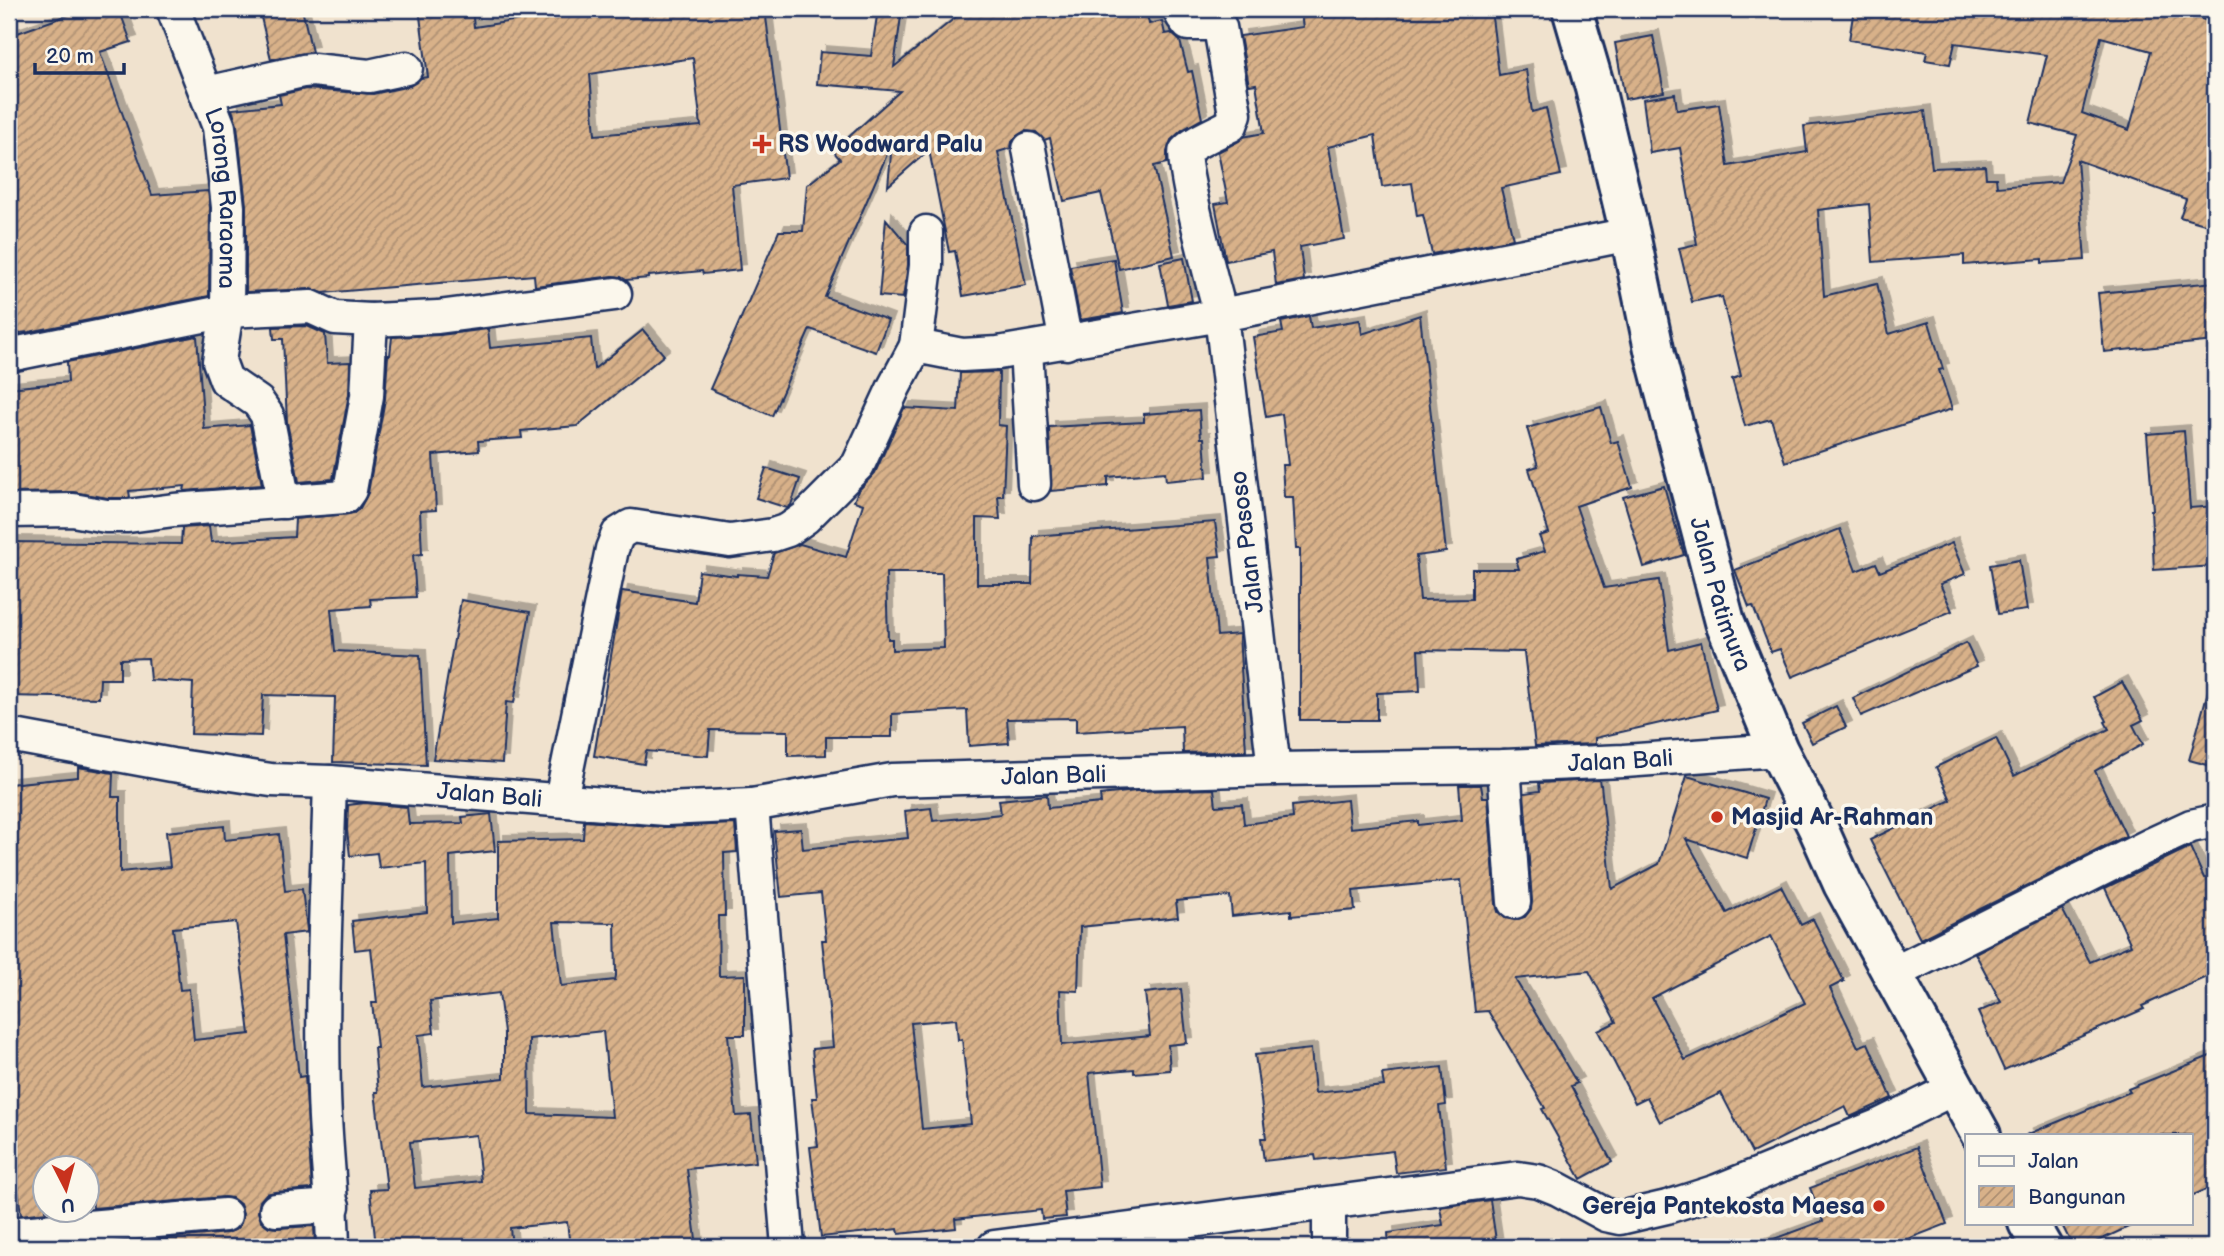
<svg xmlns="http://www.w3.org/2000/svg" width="2224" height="1256" viewBox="0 0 2224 1256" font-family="'Balsamiq Sans',sans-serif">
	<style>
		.building { fill: url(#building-hatch); stroke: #1b2f5e; stroke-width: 2; fill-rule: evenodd; filter: url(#shadow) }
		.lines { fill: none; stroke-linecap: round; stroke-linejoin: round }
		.minor-casing { stroke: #1b2f5e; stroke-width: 37 }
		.secondary-casing { stroke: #1b2f5e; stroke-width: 44 }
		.minor { stroke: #fbf7ec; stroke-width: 32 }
		.secondary { stroke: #fbf7ec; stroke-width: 38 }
		.poi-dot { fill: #c8321e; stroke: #fbf7ec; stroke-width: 2.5 }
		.labels { text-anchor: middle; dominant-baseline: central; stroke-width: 7; stroke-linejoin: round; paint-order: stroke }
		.poi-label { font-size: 24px; font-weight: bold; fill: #1b2f5e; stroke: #fbf7ec; text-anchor: start }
		.street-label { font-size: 24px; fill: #1b2f5e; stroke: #fbf7ec }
	</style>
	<defs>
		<pattern id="building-hatch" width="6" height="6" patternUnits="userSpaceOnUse" patternTransform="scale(1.75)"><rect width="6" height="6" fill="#d8b189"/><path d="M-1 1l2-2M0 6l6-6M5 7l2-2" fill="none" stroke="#ae9073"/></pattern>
		<filter id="shadow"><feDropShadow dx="6" dy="-6" stdDeviation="0" flood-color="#0004"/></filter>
	</defs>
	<rect width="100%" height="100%" fill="#f0e2ce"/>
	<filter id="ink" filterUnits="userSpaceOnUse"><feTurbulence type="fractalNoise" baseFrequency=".0143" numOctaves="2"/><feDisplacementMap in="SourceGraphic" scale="14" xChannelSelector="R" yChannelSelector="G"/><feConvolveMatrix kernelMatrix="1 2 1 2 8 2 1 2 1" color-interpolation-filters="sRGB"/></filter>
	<g filter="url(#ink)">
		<!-- building -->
		<g class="building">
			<polygon points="85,9 119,9 131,42 100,52 152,195 208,191 210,208 209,296 29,332 9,334 9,110 17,107 9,83 9,36"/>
			<polygon points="259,9 302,9 312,52 271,59"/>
			<path d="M419 9H472L474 27 592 9H765L786 178 732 185 740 270 703 274 702 271 649 276V278L626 280 621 277 613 276 535 286 534 275 323 293 310 289 246 292V205L237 125 232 109 281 104 279 95 306 89 373 94 410 86 421 78 428 77ZM693 58 701 126 595 135 590 74Z"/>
			<polygon points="878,9 902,9 894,67 966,9 1146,9 1149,24 1162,21 1165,34 1171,33 1180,41 1188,72 1192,71 1202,119 1182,130 1171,140 1167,152 1167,163 1154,166 1174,256 1119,269 1101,193 1064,201 1050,138 1044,140 1036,132 1025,131 1017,136 1012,142 1011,148 998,152 1026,285 963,296 955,251 949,252 929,150 888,186 892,143 825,297 888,320 876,352 810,329 772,416 710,389 779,231 803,231 807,185 840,159 833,151 900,91 817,84 820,52 871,56"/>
			<polygon points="1300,9 1491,9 1499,75 1526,70 1532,112 1546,108 1561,175 1501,188 1513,239 1432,254 1423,215 1417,216 1412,183 1382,187 1375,135 1328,147 1344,239 1300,247 1304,280 1276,285 1272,252 1226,261 1215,204 1228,202 1218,152 1239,141 1243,137 1264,133 1256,84 1249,85 1240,36 1303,27"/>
			<path d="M1854 9H1924L1960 15V9H2167L2215 23V227L2180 217 2186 199 2077 160 2085 260 2042 263V259L1964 265V255L1873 262 1869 204 1818 210 1824 296 1877 283 1889 334 1929 322 1943 369 1939 370 1952 409 1785 462 1771 419 1745 426 1732 379 1741 376 1722 297 1719 298V296L1692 302 1679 248 1697 244 1680 148 1650 153 1643 99 1675 94 1677 110 1719 104 1728 166 1807 152 1804 126 1925 111 1932 168 1985 166 1986 178H1996L1997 187 2060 182 2077 135 2030 123 2047 55 1955 43 1950 64 1925 60 1927 52 1849 40ZM2101 37 2151 51 2129 130 2082 113Z"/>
			<polygon points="1653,36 1664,92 1625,99 1615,43"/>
			<polygon points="886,219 908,245 908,265 903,298 879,296"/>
			<polygon points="1184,258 1192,301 1168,305 1160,263"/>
			<polygon points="1114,259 1123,313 1080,320 1070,266"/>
			<polygon points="2215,282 2215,341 2104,352 2098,293"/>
			<polygon points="1420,315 1446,552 1416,556 1420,600 1472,599 1472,569 1519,569 1516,559 1545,551 1539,536 1549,533 1529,469 1538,466 1527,428 1601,407 1611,443 1618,441 1632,487 1576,506 1604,588 1659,580 1669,650 1701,642 1717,710 1595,738 1595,744 1535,746 1524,652 1418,650 1420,691 1377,693 1377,720 1300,720 1300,549 1296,549 1293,497 1284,497 1282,465 1288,465 1282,414 1266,417 1253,337 1283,332 1281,322 1309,316 1311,328 1360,320 1362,334"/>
			<polygon points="307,326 325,334 327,363 350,362 349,394 333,479 299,482 287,422 283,339 274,339 273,327"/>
			<polygon points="488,329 490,348 591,338 594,369 643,330 664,355 577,426 521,431 522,438 478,441 479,451 433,455 436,510 420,511 422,554 413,555 416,597 370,599 371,606 331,609 335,651 420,655 426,765 333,762 335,697 263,695 261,736 191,734 193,683 150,680 148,658 120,659 120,679 100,679 99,698 9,696 9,542 181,544 182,528 209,526 211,542 294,537 295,519 354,513 360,508 368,493 385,399 388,355 390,355 392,337 440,335"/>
			<polygon points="197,336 204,429 250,425 262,485 184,491 185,486 129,491 130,497 127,498 108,498 73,492 9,493 9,462 15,463 9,388 68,382 67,362"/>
			<path d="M999 372 998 425 1006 426 1003 496H998L1000 519 977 518V584H1032L1033 536 1215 522 1220 556 1210 557 1217 636 1239 634 1246 751 1183 753 1182 726 1076 732V718L1007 719 1009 743 969 746 967 710 892 714V737H826V755L788 756V731L710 730 708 756 646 751 644 764 594 756 622 591 695 602 699 571 737 576V574L767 576 774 553 800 544 846 557 863 504 854 501 858 491 875 473 904 408 958 411 960 373ZM886 573H942L944 648 892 650V639H888Z"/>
			<polygon points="1199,410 1201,438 1204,438 1207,477 1166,481 1165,472 1108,477 1108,486 1051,491 1049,427 1144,422 1144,414"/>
			<polygon points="2184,431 2190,508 2215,506 2215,566 2154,570 2151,510 2153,510 2147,434"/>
			<polygon points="766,468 800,479 791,505 787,508 756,498"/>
			<polygon points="1664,486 1684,555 1644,567 1623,497"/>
			<polygon points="1840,529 1856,571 1876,563 1880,572 1952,543 1965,574 1940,584 1952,611 1792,677 1780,649 1771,652 1753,606 1749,607 1735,570"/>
			<polygon points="2019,560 2027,610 1998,614 1990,565"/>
			<polygon points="461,600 530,612 514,703 506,702 502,763 433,759"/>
			<polygon points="1966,643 1977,666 1861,716 1853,698"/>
			<polygon points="2122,682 2143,720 2133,725 2143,744 2095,771 2126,836 1920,939 1870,840 1951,800 1936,767 1996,738 2014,776 2109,729 2105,722 2107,721 2094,697"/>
			<polygon points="2208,691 2215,692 2215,767 2189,760"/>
			<polygon points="1836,706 1846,727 1812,743 1802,723"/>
			<path d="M78 767 113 773 112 797H120V872L170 867 166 832 224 826 225 840 279 834 285 891 302 889 307 930V932L283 935 299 1077 305 1076 312 1189 275 1192 266 1194 260 1201 258 1212 261 1221 269 1227 277 1228 314 1226 315 1247H97V1245L227 1233 235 1230 241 1223 243 1213 240 1204 232 1198 224 1197 93 1208 89 1168H46V1210L47 1212 21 1215 18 1190 9 1189V784L78 777ZM236 922 250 1034 194 1040 189 989 180 990 173 928Z"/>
			<path d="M1687 776 1765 799 1747 858 1686 839 1727 913 1781 886 1801 925 1813 919 1844 981 1830 988 1858 1047 1868 1043 1892 1098 1850 1117 1845 1106 1752 1153 1721 1093 1660 1122 1647 1097 1635 1103 1598 1031 1616 1022 1589 971 1515 979 1577 1083 1571 1086 1612 1162 1581 1179 1542 1109 1545 1108 1488 1011 1475 1012 1461 880 1353 891 1355 910 1291 916V910L1232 916 1230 896 1176 901 1178 917 1080 927 1078 991 1060 990 1062 1045 1150 1036 1145 993 1181 989 1187 1043 1168 1045 1170 1070 1134 1073V1069L1089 1073 1100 1187 1063 1191 1066 1217 1042 1219 1041 1210 955 1219 956 1228 899 1234 898 1229 821 1237 810 1147 818 1146 812 1098H817L812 1049 833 1047 822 940H826L821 893 781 897 774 831 801 829 803 849 908 838 905 811 931 808 933 821 1001 814 999 800 1047 795 1048 808 1101 803 1100 795 1136 791 1214 789 1216 806 1242 804 1244 824 1293 818 1292 806 1347 800 1350 828 1418 821V825L1462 820 1459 785H1481L1483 797H1488L1496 904 1498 912 1505 918 1515 920 1525 917 1531 909 1532 901 1524 793 1540 791 1539 783 1599 780 1600 785H1601L1612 889 1659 864ZM1771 936 1805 1003 1685 1060 1652 998ZM956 1019 958 1040 962 1039 971 1124 922 1129 911 1023Z"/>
			<path d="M365 803 407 807 409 824 463 823 462 817 491 814 495 851 450 856 451 923 498 918V841L583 839 584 821 665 827 735 824 737 852 724 853 725 916H718L719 976 745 975V1035H728L736 1116 751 1115 756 1162 687 1169 697 1247H570L567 1222 510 1228 512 1247H376L370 1190 387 1189 375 1092H378L374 1048H377L372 1003H377L371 948 355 950 352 921 427 912 426 863 379 868 377 853 350 856 347 830 348 805ZM554 922 615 923 616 976 615 980 561 986ZM499 993 504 1033V1078L423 1087 418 1035 434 1033 430 1001ZM603 1031 612 1117 530 1114 529 1039ZM476 1135 481 1181 415 1188 410 1142Z"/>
			<polygon points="2190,847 2204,878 2215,879 2215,973 2142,1006 2144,1009 2004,1070 1978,1012 2001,1002 1975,953 2062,909 2090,962 2131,945 2105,888"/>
			<polygon points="1311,1049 1315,1093 1384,1086 1382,1074 1442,1067 1446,1105 1439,1106 1446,1167 1396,1173 1393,1151 1316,1160 1315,1155 1264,1161 1261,1138 1266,1138 1255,1055"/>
			<polygon points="2215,1054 2215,1186 2191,1196 2191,1135 2026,1135 2130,1092 2128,1089"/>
			<polygon points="1917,1147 1947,1224 1887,1247 1760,1247 1760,1244 1823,1221 1810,1188"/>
			<polygon points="1490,1200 1497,1247 1389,1247 1388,1233 1443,1225 1440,1207"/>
			<polygon points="2061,1223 2137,1223 2085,1247 2073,1247"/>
		</g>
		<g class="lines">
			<defs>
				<g id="minor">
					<path id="s1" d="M173 9 219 127 228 207 227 311 219 361 226 380 258 402 267 415 284 502"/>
					<polyline points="206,93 303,71 313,70 369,76 406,68"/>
					<polyline points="1029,149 1066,343"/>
					<polyline points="916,346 926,266 926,232"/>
					<polyline points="1026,350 1034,484"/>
					<polyline points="9,355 227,311 311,307 335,318 371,320 438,317 615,294"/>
					<polyline points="9,511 73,510 106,516 128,516 174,510 345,497 350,490 367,396 371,320"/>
					<path id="s2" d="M9 735 172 765 271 780 330 782 666 809 752 805 892 780 1274 769 1504 766 1624 761 1778 750"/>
					<polyline points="1504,766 1514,902"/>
					<polyline points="1274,769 1221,315 1630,234"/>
					<path d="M330 782C327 885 321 989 324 1092 325 1144 332 1195 333 1247"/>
					<path d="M561 799 612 549 618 534 631 526 730 541 773 535 788 530 805 518 858 465 894 387 916 346 962 355 998 353 1221 315C1215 293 1180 164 1185 152 1189 144 1222 130 1231 125L1235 114 1220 27 1213 24H1188L1182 16"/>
					<polyline points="752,805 788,1247"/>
					<polyline points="1894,973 2150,845 2191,826 2215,821"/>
					<polyline points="1329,1204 1329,1247"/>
					<polyline points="276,1210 333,1206"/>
					<polyline points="9,1234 225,1215"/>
					<polyline points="994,1247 1518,1178 1538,1181 1558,1189 1606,1215 1620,1218 1667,1207 1717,1191 1880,1125 1955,1088"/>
				</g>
				<g id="secondary">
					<path id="s3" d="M1572 9 1595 88 1630 234 1655 354 1725 622 1778 750 1817 826 1843 884 1981 1135"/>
					<polyline points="2028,1223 2042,1247"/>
				</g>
			</defs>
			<!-- minor casing -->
			<use href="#minor" class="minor-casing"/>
			<!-- secondary casing -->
			<use href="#secondary" class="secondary-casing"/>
			<!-- minor -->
			<use href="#minor" class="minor"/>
			<!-- secondary -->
			<use href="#secondary" class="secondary"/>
		</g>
	</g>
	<!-- markers -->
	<g class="poi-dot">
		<path d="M758.5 133.5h7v7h7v7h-7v7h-7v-7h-7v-7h7z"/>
		<circle cx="1717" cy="817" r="7"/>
		<circle cx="1879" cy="1206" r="7"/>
	</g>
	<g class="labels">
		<!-- poi labels -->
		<g class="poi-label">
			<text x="778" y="144">RS Woodward Palu</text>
			<text x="1731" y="817">Masjid Ar-Rahman</text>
			<text x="1865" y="1206" text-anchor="end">Gereja Pantekosta Maesa</text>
		</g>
		<!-- street labels -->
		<g class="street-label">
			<text stroke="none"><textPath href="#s1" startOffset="198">Lorong Raraoma</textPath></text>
			<text transform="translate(1247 542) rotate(-97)">Jalan Pasoso</text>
			<text stroke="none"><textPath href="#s3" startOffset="604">Jalan Patimura</textPath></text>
			<text stroke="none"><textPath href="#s2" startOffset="1619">Jalan Bali</textPath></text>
			<text stroke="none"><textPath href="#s2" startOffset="1052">Jalan Bali</textPath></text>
			<text stroke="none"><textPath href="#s2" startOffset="485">Jalan Bali</textPath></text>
		</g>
	</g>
	<!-- margin -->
	<rect width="2224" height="1256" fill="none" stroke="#fbf7ec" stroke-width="35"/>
	<rect x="18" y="18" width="2189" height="1221" fill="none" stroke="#1b2f5e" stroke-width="2.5" filter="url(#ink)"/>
	<!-- legend -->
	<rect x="1965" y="1134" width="228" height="91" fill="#fbf7ec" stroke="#a1a7b3" stroke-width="2"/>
	<rect x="1979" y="1156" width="35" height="10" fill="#fbf7ec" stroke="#a1a7b3" stroke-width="2"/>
	<text x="2028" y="1168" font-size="21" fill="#1b2f5e">Jalan</text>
	<rect x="1979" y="1186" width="35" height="21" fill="url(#building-hatch)" stroke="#a1a7b3" stroke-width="2"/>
	<text x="2028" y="1204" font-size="21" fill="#1b2f5e">Bangunan</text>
	<!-- north arrow -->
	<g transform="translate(66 1189) rotate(174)"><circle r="33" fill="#fbf7ec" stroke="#a1a7b3" stroke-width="2"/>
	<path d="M0-5L12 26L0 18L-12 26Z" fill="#c8321e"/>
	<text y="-10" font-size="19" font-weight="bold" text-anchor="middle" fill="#1b2f5e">U</text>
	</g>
	<!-- scale -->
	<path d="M35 63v10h89v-10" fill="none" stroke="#1b2f5e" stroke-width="3.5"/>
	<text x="46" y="63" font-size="21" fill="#1b2f5e" stroke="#fbf7ec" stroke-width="5" paint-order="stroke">20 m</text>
</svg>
